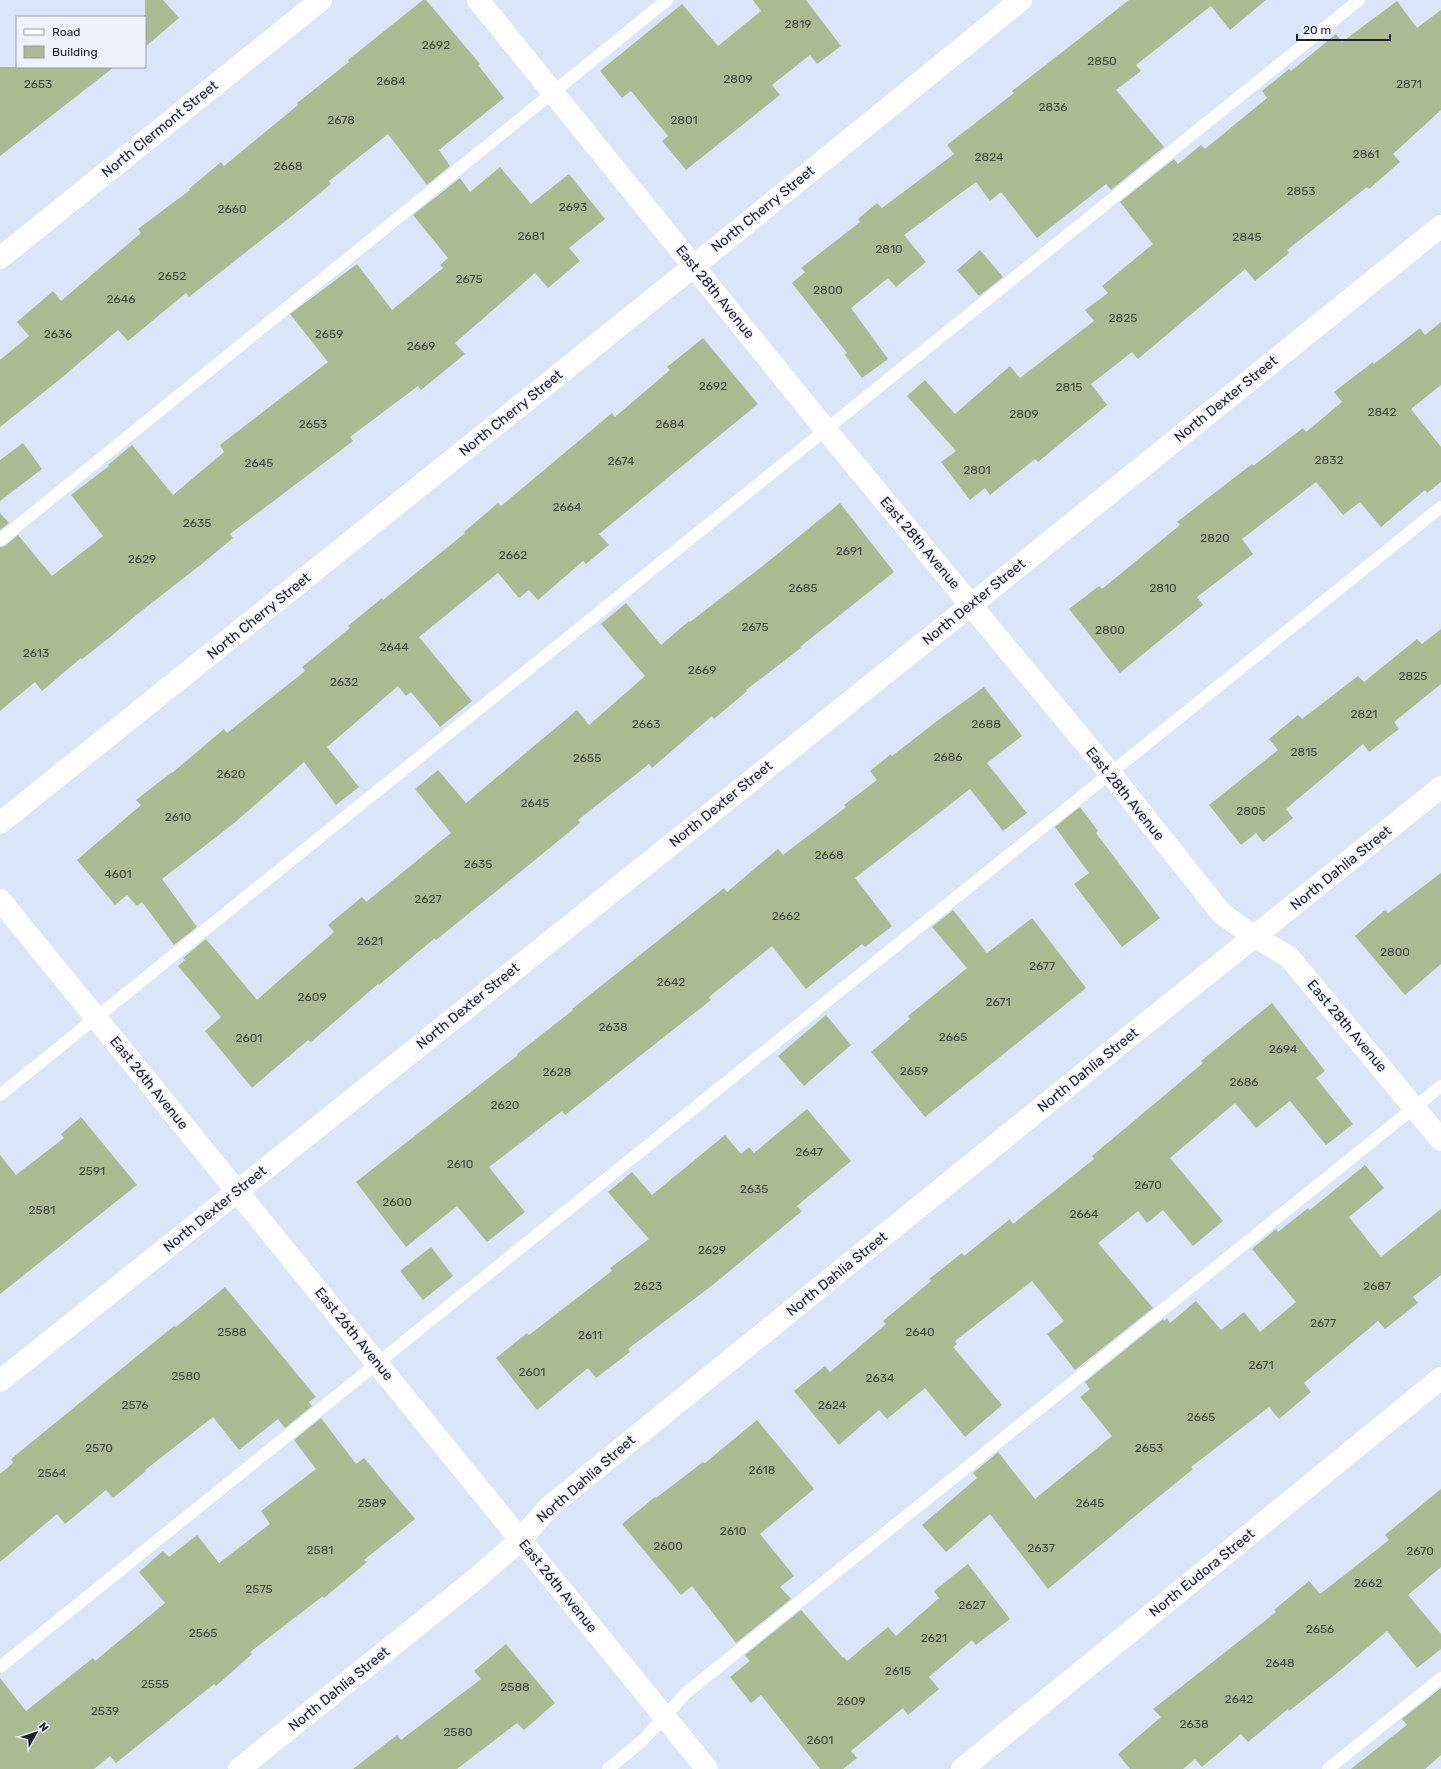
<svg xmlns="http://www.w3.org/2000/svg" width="1441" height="1769" viewBox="0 0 1441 1769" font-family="Rubik,sans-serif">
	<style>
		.building { fill: #aaba91 }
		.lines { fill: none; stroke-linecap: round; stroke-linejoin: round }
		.service { stroke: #fff; stroke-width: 12 }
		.minor { stroke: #fff; stroke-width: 22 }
		.tertiary { stroke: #fff; stroke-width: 22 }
		.labels { text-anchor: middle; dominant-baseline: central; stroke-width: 3; stroke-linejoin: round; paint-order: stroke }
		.number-label { font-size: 12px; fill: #404644 }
		.street-label { font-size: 14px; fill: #1c202a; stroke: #edf2fd }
	</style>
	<rect width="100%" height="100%" fill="#dbe5fa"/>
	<!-- building -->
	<g class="building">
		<polygon points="145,0 163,0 179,18 145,47"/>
		<polygon points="423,0 426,0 480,64 478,65 504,98 439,150 450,166 427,185 388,134 329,181 331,184 298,211 189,297 186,293 128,341 118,330 59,380 0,427 0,360 29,336 17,322 53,291 61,301 141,233 138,229 190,190 189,189 221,162 224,166 298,105 297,103 349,62 348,60"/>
		<polygon points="753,0 806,0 841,46 817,64 810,55 772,85 780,95 686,170 662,141 668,136 631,91 622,98 600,71 682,4 718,46 761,11"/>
		<polygon points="1129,0 1266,0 1230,30 1211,6 1136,65 1141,71 1116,90 1164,147 1111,190 1106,184 1037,238 1001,192 990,201 976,182 904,235 926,262 896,287 888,278 851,308 888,359 862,378 845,355 847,353 792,283 805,272 801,268 860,222 858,219 877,203 882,208 954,154 947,145 1014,93 1012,91"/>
		<polygon points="1397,1 1417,28 1441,10 1441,110 1393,154 1400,162 1369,189 1367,187 1287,250 1289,253 1255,281 1245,269 1138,359 1132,352 1091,384 1107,405 1038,462 1035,459 990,495 985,488 970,500 941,462 956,451 907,396 925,380 955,414 1010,366 1020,378 1094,321 1085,310 1108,293 1102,286 1153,244 1120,202 1174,159 1178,164 1201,145 1205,149 1267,98 1262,91 1289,69 1291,71 1336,34 1342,42"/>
		<polygon points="0,67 114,67 0,156"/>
		<polygon points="500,167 531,204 569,174 605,219 569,248 580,261 548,288 535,273 455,343 465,354 421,390 418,386 350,437 353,441 230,534 233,538 203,563 135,616 109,638 82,659 81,658 42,691 35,682 0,711 0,547 5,546 18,535 52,576 103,536 71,495 109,466 108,465 132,445 173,495 224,452 220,445 328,362 290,314 357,264 392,310 443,268 440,265 448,258 413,215 460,178 470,192"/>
		<polygon points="980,250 1003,277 979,296 957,270"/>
		<polygon points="1441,322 1441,385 1411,409 1441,447 1441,482 1427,493 1425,490 1381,527 1360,502 1343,515 1316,482 1242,539 1253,554 1197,597 1203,605 1120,673 1069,609 1099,586 1102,589 1180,525 1177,522 1252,464 1253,466 1303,428 1306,432 1342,402 1334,392 1373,362 1374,364 1420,328 1425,335"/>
		<polygon points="703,338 758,404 599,534 609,545 586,564 583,561 538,600 529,590 519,598 498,573 419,637 472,701 440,727 411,692 406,696 398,686 327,747 359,787 336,805 304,762 233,824 162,879 197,927 174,945 142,902 137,906 127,895 115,905 77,860 141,805 136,800 172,772 172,773 224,729 227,733 305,671 302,667 350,628 348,626 382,598 383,600 465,533 464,532 498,503 501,506 612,413 615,417 670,370 667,367"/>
		<polygon points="23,443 42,469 0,501 0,460"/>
		<polygon points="840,503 894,572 800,647 801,648 746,690 747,691 714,719 712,716 652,768 649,764 578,820 580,823 519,873 436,940 435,938 379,985 378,984 311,1042 308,1040 252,1088 205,1031 221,1017 178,966 185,960 183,958 206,939 257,1000 334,932 328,925 362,897 366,902 451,833 415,789 438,770 466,803 577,710 589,725 645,676 601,624 626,603 661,645 689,621 690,622 760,568"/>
		<polygon points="0,513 9,523 0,530"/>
		<polygon points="1441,629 1441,684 1394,722 1399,729 1369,752 1363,744 1286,809 1293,818 1263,842 1256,833 1241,845 1209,805 1278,750 1269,739 1298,715 1302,719 1358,676 1364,682 1417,639 1422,644"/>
		<polygon points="984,687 1022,736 987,763 1027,813 1003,831 970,789 855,878 892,926 865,947 862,944 806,989 772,946 709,997 711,1000 565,1115 562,1111 489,1167 525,1212 487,1242 457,1206 406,1247 356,1182 518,1055 517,1054 573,1010 572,1009 724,888 727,892 778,849 783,855 846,807 844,805 877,780 870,771 891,754 892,756 941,718"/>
		<polygon points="1080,807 1098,831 1096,833 1160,918 1122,947 1074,884 1089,873 1055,827"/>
		<polygon points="1441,873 1441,964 1405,995 1355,936 1385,910 1388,913"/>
		<polygon points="953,910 987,953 1032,918 1086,988 925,1117 871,1052 910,1019 908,1016 967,968 932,927"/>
		<polygon points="1272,1003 1325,1071 1316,1078 1353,1124 1326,1145 1290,1101 1256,1128 1235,1103 1170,1158 1223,1221 1193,1246 1163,1210 1147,1223 1138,1211 1098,1243 1153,1308 1075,1370 1047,1334 1064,1321 1032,1281 955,1341 957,1344 953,1347 1002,1405 965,1437 925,1388 887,1419 879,1410 839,1445 794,1391 825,1366 830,1372 886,1324 883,1321 931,1281 929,1279 962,1253 964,1256 1010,1219 1013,1224 1094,1159 1092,1156 1203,1063 1201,1061"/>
		<polygon points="826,1015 851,1045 804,1086 778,1056"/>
		<polygon points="807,1109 851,1161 797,1206 802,1211 714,1284 628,1349 630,1352 596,1378 588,1368 537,1410 496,1358 527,1333 529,1335 612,1271 610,1268 649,1239 608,1192 632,1172 652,1195 725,1135 741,1154 749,1147 754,1153"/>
		<polygon points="81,1117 137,1185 0,1294 0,1155 16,1175 64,1138 61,1134"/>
		<polygon points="1365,1165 1384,1188 1349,1217 1381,1257 1441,1209 1441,1275 1413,1297 1418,1303 1385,1329 1378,1321 1304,1383 1311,1392 1279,1419 1269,1407 1191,1467 1193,1469 1134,1517 1048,1589 990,1514 946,1552 922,1525 977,1478 973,1473 998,1452 1035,1499 1112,1436 1080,1397 1090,1389 1085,1382 1163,1319 1164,1321 1167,1318 1170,1323 1196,1301 1221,1330 1244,1312 1260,1332 1296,1302 1252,1249 1276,1229 1278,1232 1308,1208 1310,1210"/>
		<polygon points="431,1247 453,1276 423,1300 400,1271"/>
		<polygon points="225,1287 316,1397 309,1402 312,1406 285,1428 278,1419 239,1450 213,1417 145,1470 146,1471 113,1498 106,1490 65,1524 57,1514 0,1562 0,1474 13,1463 11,1459 174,1326 176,1327"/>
		<polygon points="321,1418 356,1464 364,1458 415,1519 364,1560 367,1562 324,1598 323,1596 250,1652 252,1654 216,1686 214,1684 116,1763 110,1756 94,1769 0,1769 0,1678 26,1711 93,1658 95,1661 165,1603 139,1572 163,1551 169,1557 197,1535 219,1563 270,1524 261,1511 316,1469 294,1440"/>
		<polygon points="757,1420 814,1489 760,1534 794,1576 780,1587 791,1599 736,1643 692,1586 681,1595 622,1524 655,1497 656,1498 703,1462 705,1463"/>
		<polygon points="1441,1489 1441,1567 1408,1595 1441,1634 1441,1649 1417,1668 1387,1631 1336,1674 1289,1711 1288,1709 1248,1742 1241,1734 1202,1767 1195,1759 1183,1769 1130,1769 1118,1754 1161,1717 1153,1709 1276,1612 1274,1610 1309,1581 1320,1594 1389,1540 1385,1535"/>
		<polygon points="968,1564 1010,1619 976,1645 972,1640 929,1677 939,1689 908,1715 903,1708 851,1751 857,1758 843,1769 820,1769 761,1695 751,1703 730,1677 750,1661 745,1655 801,1610 843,1658 844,1657 847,1661 888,1627 896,1636 939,1598 934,1591"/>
		<polygon points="506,1644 555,1703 524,1730 517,1723 457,1769 353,1769 397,1735 401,1740 481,1679 474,1671"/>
		<polygon points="1441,1688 1441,1755 1425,1769 1351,1769 1407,1725 1402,1719"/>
	</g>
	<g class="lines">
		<!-- service -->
		<g class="service">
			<polyline points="0,540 667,0"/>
			<polyline points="0,1095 1359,0"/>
			<polyline points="0,1667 1441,507"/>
			<polyline points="608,1769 642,1741 686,1693 1441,1086"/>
			<polyline points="1328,1769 1441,1678"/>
		</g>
		<!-- minor -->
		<g class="minor">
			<polyline points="478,0 826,430 1110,773 1222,914 1255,937 1289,957 1441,1140"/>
			<polyline points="0,258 321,0"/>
			<polyline points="0,823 694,266 1021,0"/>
			<polyline points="0,1381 971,605 1441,226"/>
			<polyline points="239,1769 478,1577 520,1540 549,1507 1125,1040 1441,787"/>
			<polyline points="962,1769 1441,1378"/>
		</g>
		<!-- tertiary -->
		<polyline class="tertiary" points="0,900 707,1769"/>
	</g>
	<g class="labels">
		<!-- number labels -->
		<g class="number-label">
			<text x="798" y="24">2819</text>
			<text x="436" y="45">2692</text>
			<text x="1102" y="61">2850</text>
			<text x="738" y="79">2809</text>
			<text x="391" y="81">2684</text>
			<text x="38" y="84">2653</text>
			<text x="1409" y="84">2871</text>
			<text x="1053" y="107">2836</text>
			<text x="341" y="120">2678</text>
			<text x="684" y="120">2801</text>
			<text x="1366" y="154">2861</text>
			<text x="989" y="157">2824</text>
			<text x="288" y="166">2668</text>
			<text x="1301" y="191">2853</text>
			<text x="573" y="207">2693</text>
			<text x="232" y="209">2660</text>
			<text x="531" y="236">2681</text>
			<text x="1247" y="237">2845</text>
			<text x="889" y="249">2810</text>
			<text x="172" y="276">2652</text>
			<text x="469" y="279">2675</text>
			<text x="828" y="290">2800</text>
			<text x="121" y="299">2646</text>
			<text x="1123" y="318">2825</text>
			<text x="58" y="334">2636</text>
			<text x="329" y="334">2659</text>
			<text x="421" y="346">2669</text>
			<text x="713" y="386">2692</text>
			<text x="1069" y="387">2815</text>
			<text x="1382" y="412">2842</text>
			<text x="1024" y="414">2809</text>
			<text x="313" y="424">2653</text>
			<text x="670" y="424">2684</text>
			<text x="1329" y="460">2832</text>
			<text x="621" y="461">2674</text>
			<text x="259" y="463">2645</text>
			<text x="977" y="470">2801</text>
			<text x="567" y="507">2664</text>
			<text x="197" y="523">2635</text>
			<text x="1215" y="538">2820</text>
			<text x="849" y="551">2691</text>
			<text x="513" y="555">2662</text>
			<text x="142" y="559">2629</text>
			<text x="803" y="588">2685</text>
			<text x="1163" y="588">2810</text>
			<text x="755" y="627">2675</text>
			<text x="1110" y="630">2800</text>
			<text x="394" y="647">2644</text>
			<text x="36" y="653">2613</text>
			<text x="702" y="670">2669</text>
			<text x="1413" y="676">2825</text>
			<text x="344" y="682">2632</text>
			<text x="1364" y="714">2821</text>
			<text x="646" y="724">2663</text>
			<text x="986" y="724">2688</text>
			<text x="1304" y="752">2815</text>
			<text x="948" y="757">2686</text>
			<text x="587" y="758">2655</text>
			<text x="231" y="774">2620</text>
			<text x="535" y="803">2645</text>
			<text x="1251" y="811">2805</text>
			<text x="178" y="817">2610</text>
			<text x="829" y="855">2668</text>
			<text x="478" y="864">2635</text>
			<text x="118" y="874">4601</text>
			<text x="428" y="899">2627</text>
			<text x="786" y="916">2662</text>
			<text x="370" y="941">2621</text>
			<text x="1395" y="952">2800</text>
			<text x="1042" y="966">2677</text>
			<text x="671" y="982">2642</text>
			<text x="312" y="997">2609</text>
			<text x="998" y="1002">2671</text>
			<text x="613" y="1027">2638</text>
			<text x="953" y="1037">2665</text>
			<text x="249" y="1038">2601</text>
			<text x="1283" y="1049">2694</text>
			<text x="914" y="1071">2659</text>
			<text x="557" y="1072">2628</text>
			<text x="1244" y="1082">2686</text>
			<text x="505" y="1105">2620</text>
			<text x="809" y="1152">2647</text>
			<text x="460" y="1164">2610</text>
			<text x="92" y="1171">2591</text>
			<text x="1148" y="1185">2670</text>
			<text x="754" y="1189">2635</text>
			<text x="397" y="1202">2600</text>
			<text x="42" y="1210">2581</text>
			<text x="1084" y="1214">2664</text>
			<text x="712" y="1250">2629</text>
			<text x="648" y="1286">2623</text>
			<text x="1377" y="1286">2687</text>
			<text x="1323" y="1323">2677</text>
			<text x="232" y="1332">2588</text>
			<text x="920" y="1332">2640</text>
			<text x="590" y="1335">2611</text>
			<text x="1261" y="1365">2671</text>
			<text x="532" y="1372">2601</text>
			<text x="186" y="1376">2580</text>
			<text x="880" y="1378">2634</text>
			<text x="135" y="1405">2576</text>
			<text x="832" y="1405">2624</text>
			<text x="1201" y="1417">2665</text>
			<text x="99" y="1448">2570</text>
			<text x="1149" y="1448">2653</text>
			<text x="762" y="1470">2618</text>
			<text x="52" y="1473">2564</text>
			<text x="372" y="1503">2589</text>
			<text x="1090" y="1503">2645</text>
			<text x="733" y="1531">2610</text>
			<text x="668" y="1546">2600</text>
			<text x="1041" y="1548">2637</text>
			<text x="320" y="1550">2581</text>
			<text x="1420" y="1551">2670</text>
			<text x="1368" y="1583">2662</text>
			<text x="259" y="1589">2575</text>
			<text x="972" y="1605">2627</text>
			<text x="1320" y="1629">2656</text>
			<text x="203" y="1633">2565</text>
			<text x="934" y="1638">2621</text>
			<text x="1280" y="1663">2648</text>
			<text x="898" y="1671">2615</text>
			<text x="155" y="1684">2555</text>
			<text x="515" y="1687">2588</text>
			<text x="1239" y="1699">2642</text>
			<text x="851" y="1701">2609</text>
			<text x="105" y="1711">2539</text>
			<text x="1194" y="1724">2638</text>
			<text x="458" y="1732">2580</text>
			<text x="820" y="1740">2601</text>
		</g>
		<!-- street labels -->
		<g class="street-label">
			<text transform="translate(160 129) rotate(-39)">North Clermont Street</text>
			<text transform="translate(763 209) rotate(-39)">North Cherry Street</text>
			<text transform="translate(715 292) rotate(51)">East 28th Avenue</text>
			<text transform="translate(1226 399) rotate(-39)">North Dexter Street</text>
			<text transform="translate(511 413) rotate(-39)">North Cherry Street</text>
			<text transform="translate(920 543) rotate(50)">East 28th Avenue</text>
			<text transform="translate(974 602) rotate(-39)">North Dexter Street</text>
			<text transform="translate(259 616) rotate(-39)">North Cherry Street</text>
			<text transform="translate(1125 794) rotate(51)">East 28th Avenue</text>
			<text transform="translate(721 804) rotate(-39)">North Dexter Street</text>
			<text transform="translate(1341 868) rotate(-39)">North Dahlia Street</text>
			<text transform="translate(468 1006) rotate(-39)">North Dexter Street</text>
			<text transform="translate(1347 1026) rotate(50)">East 28th Avenue</text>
			<text transform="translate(1088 1070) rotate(-39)">North Dahlia Street</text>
			<text transform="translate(149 1083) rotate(51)">East 26th Avenue</text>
			<text transform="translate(215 1209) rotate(-39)">North Dexter Street</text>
			<text transform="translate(837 1274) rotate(-39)">North Dahlia Street</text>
			<text transform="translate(354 1334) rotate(51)">East 26th Avenue</text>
			<text transform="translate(586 1479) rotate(-41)">North Dahlia Street</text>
			<text transform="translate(1202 1573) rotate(-39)">North Eudora Street</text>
			<text transform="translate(558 1586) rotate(51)">East 26th Avenue</text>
			<text transform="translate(339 1689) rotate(-39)">North Dahlia Street</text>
		</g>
	</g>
	<!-- legend -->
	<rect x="16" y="16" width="130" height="52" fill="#edf2fd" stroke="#999ea9"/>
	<rect x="24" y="29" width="20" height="6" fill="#ffffff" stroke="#999ea9"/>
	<text x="52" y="36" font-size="12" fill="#1c202a">Road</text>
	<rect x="24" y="46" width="20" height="12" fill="#aaba91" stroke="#999ea9"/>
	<text x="52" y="56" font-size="12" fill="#1c202a">Building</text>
	<!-- north arrow -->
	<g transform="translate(36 1733) rotate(51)" stroke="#edf2fd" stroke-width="3" paint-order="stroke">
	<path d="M0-3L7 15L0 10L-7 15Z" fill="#1c202a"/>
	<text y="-6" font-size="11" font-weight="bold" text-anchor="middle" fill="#1c202a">N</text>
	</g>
	<!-- scale -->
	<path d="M1297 34v6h93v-6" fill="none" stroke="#1c202a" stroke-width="2"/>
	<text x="1303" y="34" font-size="12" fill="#1c202a" stroke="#edf2fd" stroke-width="3" paint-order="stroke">20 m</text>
</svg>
